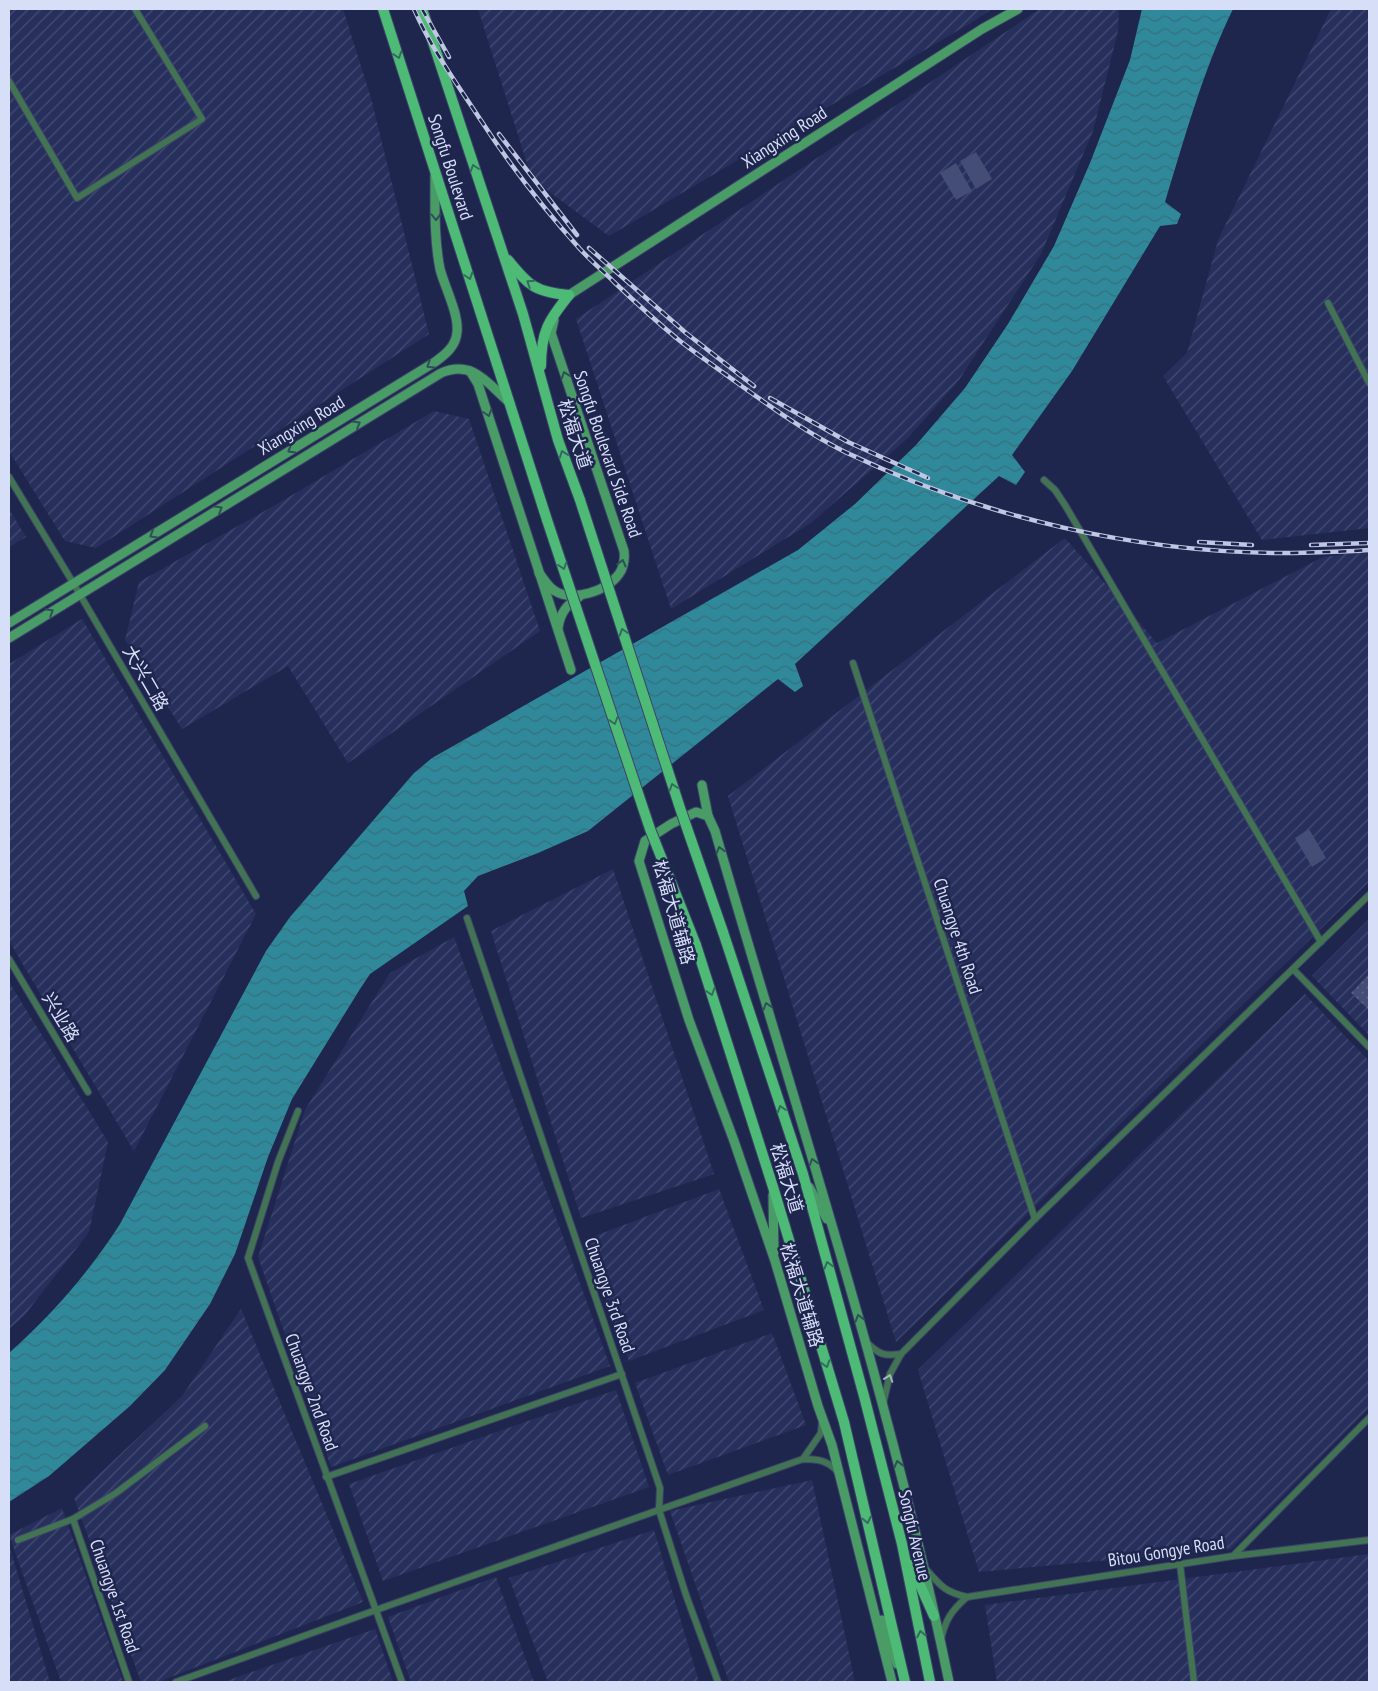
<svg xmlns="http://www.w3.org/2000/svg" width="1378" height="1691" viewBox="0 0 1378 1691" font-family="'PT Sans Narrow','Noto Sans SC',sans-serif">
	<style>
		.industrial { fill: url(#industrial-furrows) }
		.grass { fill: url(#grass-dots) }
		.park { fill: #434d76 }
		.water { fill: url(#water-waves) }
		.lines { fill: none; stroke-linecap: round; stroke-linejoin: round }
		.street-casing { stroke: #3c4369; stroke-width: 8 }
		.secondary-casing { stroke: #3c4369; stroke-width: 11 }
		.primary-casing { stroke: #3c4369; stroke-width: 12 }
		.street { stroke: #427352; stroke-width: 6 }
		.secondary { stroke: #4a9c67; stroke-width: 9 }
		.primary { stroke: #4dbb76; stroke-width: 10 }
		.rail-casing { stroke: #c0c7e2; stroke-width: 4.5 }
		.rail { stroke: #1f264e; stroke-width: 2.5; stroke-dasharray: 8; stroke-linecap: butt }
		.primary-bridge-casing { stroke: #3c4369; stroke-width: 12; stroke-linecap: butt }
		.primary-bridge { stroke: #4dbb76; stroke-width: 10 }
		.oneway { stroke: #346960 }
		.oneway2 { stroke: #2e4f57 }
		.oneway3 { stroke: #a3b9be }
		.labels { text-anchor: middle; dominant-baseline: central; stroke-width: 5; stroke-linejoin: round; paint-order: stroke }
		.street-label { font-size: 18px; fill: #d7def8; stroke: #1f264e }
	</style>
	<defs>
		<pattern id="industrial-furrows" width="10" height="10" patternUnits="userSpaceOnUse" patternTransform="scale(1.25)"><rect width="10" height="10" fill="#272f5c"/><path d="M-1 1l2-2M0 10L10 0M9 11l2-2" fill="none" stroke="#464d74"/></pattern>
		<pattern id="grass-dots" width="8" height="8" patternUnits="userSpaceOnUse" patternTransform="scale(1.25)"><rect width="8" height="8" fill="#434d76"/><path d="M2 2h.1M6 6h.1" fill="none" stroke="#5d668a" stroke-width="1.8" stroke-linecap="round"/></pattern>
		<pattern id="water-waves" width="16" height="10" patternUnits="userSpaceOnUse" patternTransform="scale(1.25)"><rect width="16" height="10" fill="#30899a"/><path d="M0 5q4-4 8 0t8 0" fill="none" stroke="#36707e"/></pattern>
	</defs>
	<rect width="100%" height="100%" fill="#1f264e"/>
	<!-- industrial -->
	<g class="industrial">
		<polygon points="9,9 343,9 371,98 429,334 96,548 65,541 9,451"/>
		<polygon points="478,9 992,9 974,21 609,236 532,179"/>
		<polygon points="1040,9 1119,9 1118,31 1093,131 1041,254 959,380 908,438 811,523 671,609 576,319"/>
		<polygon points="1331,9 1369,9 1369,528 1262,540 1163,376 1187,353 1218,240"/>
		<polygon points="434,411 469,419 540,631 348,763 288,666 182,729 125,640 139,582 277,504"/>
		<polygon points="9,509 26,537 9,547"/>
		<polygon points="1065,538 1157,643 1323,557 1369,551 1369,882 896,1342 728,796"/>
		<polygon points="82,619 256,914 134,1151 9,941 9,664"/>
		<polygon points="613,869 714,1174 581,1218 491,931"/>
		<polygon points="1369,919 1369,1035 1312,976"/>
		<polygon points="454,937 610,1366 331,1467 258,1257 305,1110 390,973"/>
		<polygon points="9,982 108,1142 89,1232 24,1316 9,1329"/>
		<polygon points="1305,994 1369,1061 1369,1408 1231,1549 979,1572 918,1370"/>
		<polygon points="719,1189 764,1310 629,1361 584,1240"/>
		<polygon points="241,1309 363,1602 158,1682 141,1682 74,1498 182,1396"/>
		<polygon points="772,1333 806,1425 668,1475 635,1383"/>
		<polygon points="616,1390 649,1487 383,1581 349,1484"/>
		<polygon points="812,1480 855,1682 729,1682 670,1511"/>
		<polygon points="62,1508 123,1682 61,1682 9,1535"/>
		<polygon points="654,1530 699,1682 548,1682 509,1578"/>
		<polygon points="9,1545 50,1682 9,1682"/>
		<polygon points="1369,1554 1369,1682 997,1682 985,1605"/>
		<polygon points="496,1577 534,1682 411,1682 388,1617"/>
		<polygon points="375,1629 393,1682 223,1682"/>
	</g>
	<!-- grass -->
	<polygon class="grass" points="1369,974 1369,1010 1351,993"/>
	<!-- park -->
	<g class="park">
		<polygon points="976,152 992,179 976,189 960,161"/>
		<polygon points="956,163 972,191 956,200 940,173"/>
		<polygon points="1309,829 1326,858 1312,867 1295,838"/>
	</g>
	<!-- water -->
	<path class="water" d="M1142 9H1233C1203 70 1185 137 1165 202L1181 214 1177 224 1160 226 1072 371 1012 455 1025 472 1016 485 999 476 795 664 803 686 795 692 778 679 588 831 538 853 478 876 464 891 468 906 370 974 360 989 292 1099 268 1157 235 1254 210 1304 165 1370 130 1406 49 1476 9 1502V1353C51 1316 90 1271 120 1224L266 951 290 917 414 773 432 758 798 550 855 504 916 445 965 388 1008 324 1054 246 1090 163 1130 60Z"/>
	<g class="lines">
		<defs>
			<g id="street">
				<polyline points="9,81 77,198 202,119 135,9"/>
				<polyline points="1328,303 1369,383"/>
				<polyline points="9,477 72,581 256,896"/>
				<polyline points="1044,480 1055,490 1065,505 1321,942"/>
				<polyline points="853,663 1035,1219"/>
				<polyline points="467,918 660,1488 659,1510 686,1595 718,1682"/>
				<polyline points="9,959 88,1092"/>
				<polyline points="1293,969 1369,1047"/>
				<polyline points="298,1111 278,1162 248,1258 402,1682"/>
				<path d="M866 1342C880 1355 883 1356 901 1354"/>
				<polyline points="883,1404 890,1374 901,1354 1035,1219 1369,895"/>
				<polyline points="803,1459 821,1433 822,1421"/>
				<polyline points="326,1477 622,1374"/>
				<polyline points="73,1519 129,1682"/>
				<polyline points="18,1540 73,1519 116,1493 205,1426"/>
				<polyline points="1233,1556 1369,1418"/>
				<polyline points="1180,1564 1194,1682"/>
				<path d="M925 1568C940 1585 944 1592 967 1597 951 1611 946 1619 941 1639"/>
				<polyline points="967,1597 1233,1556 1369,1540"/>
				<path d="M176 1682 376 1610 803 1459C817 1459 827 1460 837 1471"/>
			</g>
			<g id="secondary">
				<polyline points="569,295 982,29 1018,9"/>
				<polyline points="470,371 478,384 571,670"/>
				<path d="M539 573C544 579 548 587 555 591 573 602 607 591 619 574 624 567 625 560 624 551L551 333 554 320"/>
				<path d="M9 623 435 362C446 354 456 346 457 332 459 314 445 288 440 269 434 239 435 207 435 176"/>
				<path d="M558 628C560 614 566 605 579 597"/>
				<path d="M9 638 441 373C473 359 488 384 510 403"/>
				<polyline points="702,785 708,816"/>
				<polyline points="809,1187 827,1219"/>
				<polyline points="773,1195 774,1252"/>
				<polyline points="882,1620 897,1664"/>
				<path d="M892 1682 832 1445 818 1406 775 1261 734 1141 689 1020 639 861 645 841 671 824 696 812 708 816 715 831C797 1114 890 1394 949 1682"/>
			</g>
			<g id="primary">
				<polyline points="383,9 547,520"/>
				<polyline points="422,9 523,314 558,440 580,500"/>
				<path d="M508 260C529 286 535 292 569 295"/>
				<path d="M541 366C541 332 548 321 569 295"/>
				<polyline points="723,932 803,1174 864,1396 902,1544 930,1682"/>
				<polyline points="696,945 773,1187 844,1422 905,1682"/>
				<polyline points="911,1565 934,1616"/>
			</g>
		</defs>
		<!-- street casing -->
		<use href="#street" class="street-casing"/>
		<!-- secondary casing -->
		<use href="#secondary" class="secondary-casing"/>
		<!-- primary casing -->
		<use href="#primary" class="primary-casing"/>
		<!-- street -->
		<use href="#street" class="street"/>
		<!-- secondary -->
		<use href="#secondary" class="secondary"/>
		<!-- primary -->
		<use href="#primary" class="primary"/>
		<defs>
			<g id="rail">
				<path d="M414 9C431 48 457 84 480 119 510 165 544 209 580 249 591 261 603 271 614 282 635 302 657 322 680 341 698 355 717 368 736 382 771 407 807 433 845 452 984 518 1139 554 1293 553 1319 552 1344 552 1369 550"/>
				<polyline points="422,9 449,57"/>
				<polyline points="499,134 577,235"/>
				<polyline points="589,248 686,333 754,386"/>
				<polyline points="770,398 848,442 928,478"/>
				<polyline points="1199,542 1252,545"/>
				<polyline points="1311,545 1369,543"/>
			</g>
		</defs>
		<!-- rail casing -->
		<use href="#rail" class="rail-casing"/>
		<!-- rail -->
		<use href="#rail" class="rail"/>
		<defs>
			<g id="primary-bridge">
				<polyline points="580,500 680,808 723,932"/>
				<polyline points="547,520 650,829 696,945"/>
			</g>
		</defs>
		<!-- primary-bridge casing -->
		<use href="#primary-bridge" class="primary-bridge-casing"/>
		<!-- primary-bridge -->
		<use href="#primary-bridge" class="primary-bridge"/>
	</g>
	<!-- one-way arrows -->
	<defs><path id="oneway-chevron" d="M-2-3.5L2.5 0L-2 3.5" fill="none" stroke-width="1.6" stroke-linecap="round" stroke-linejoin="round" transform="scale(1.25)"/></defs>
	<g class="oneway">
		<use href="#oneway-chevron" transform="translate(398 55) rotate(72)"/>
		<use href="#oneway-chevron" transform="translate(474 168) rotate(-108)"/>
		<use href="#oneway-chevron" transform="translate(469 276) rotate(72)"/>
		<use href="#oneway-chevron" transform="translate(530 283) rotate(-147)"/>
		<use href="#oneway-chevron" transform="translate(563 454) rotate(-110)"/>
		<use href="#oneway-chevron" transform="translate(563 566) rotate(72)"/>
		<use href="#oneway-chevron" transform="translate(623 632) rotate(-108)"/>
		<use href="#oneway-chevron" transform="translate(614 721) rotate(72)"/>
		<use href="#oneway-chevron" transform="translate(673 787) rotate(-108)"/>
		<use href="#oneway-chevron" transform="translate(711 992) rotate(72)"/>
		<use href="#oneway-chevron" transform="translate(781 1109) rotate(-108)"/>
		<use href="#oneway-chevron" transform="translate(828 1265) rotate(-106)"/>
		<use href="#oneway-chevron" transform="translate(826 1364) rotate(73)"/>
		<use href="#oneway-chevron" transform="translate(867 1520) rotate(77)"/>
		<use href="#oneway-chevron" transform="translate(921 1634) rotate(-101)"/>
	</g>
	<g class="oneway2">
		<use href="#oneway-chevron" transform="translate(436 217) rotate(89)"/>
		<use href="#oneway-chevron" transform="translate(430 365) rotate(148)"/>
		<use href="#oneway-chevron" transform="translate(565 375) rotate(-109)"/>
		<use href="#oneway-chevron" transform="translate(488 413) rotate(72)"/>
		<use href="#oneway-chevron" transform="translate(357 424) rotate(-31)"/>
		<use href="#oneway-chevron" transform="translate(291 450) rotate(149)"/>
		<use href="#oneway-chevron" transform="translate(219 509) rotate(-31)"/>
		<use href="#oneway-chevron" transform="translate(153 535) rotate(149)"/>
		<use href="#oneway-chevron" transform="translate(622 563) rotate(-76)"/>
		<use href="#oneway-chevron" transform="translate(50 612) rotate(-32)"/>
		<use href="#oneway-chevron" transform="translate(720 850) rotate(-106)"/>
		<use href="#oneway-chevron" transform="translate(767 1006) rotate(-107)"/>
		<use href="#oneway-chevron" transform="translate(813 1162) rotate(-107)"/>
		<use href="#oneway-chevron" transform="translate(859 1318) rotate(-106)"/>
		<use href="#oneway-chevron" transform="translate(898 1464) rotate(-104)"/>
	</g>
	<use class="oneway3" href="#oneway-chevron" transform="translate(889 1378) rotate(-71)"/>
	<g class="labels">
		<!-- street labels -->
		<g class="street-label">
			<text transform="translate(784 137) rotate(-33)">Xiangxing Road</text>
			<text transform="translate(451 167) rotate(72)">Songfu Boulevard</text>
			<text transform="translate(301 425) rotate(-31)">Xiangxing Road</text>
			<text transform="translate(575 434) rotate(72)">松福大道</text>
			<text transform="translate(608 454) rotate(71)">Songfu Boulevard Side Road</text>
			<text transform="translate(146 678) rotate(60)">大兴二路</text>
			<text transform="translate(674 912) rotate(74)">松福大道辅路</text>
			<text transform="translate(958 936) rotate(72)">Chuangye 4th Road</text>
			<text transform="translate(61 1017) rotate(59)">兴业路</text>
			<text transform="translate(787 1178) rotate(73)">松福大道</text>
			<text transform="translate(610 1295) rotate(71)">Chuangye 3rd Road</text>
			<text transform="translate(802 1295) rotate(73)">松福大道辅路</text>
			<text transform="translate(312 1392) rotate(70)">Chuangye 2nd Road</text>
			<text transform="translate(915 1535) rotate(77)">Songfu Avenue</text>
			<text transform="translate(1166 1551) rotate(-9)">Bitou Gongye Road</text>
			<text transform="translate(115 1596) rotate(71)">Chuangye 1st Road</text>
		</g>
	</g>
	<!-- border -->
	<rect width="1378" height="1691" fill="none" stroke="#d7def8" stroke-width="20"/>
</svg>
